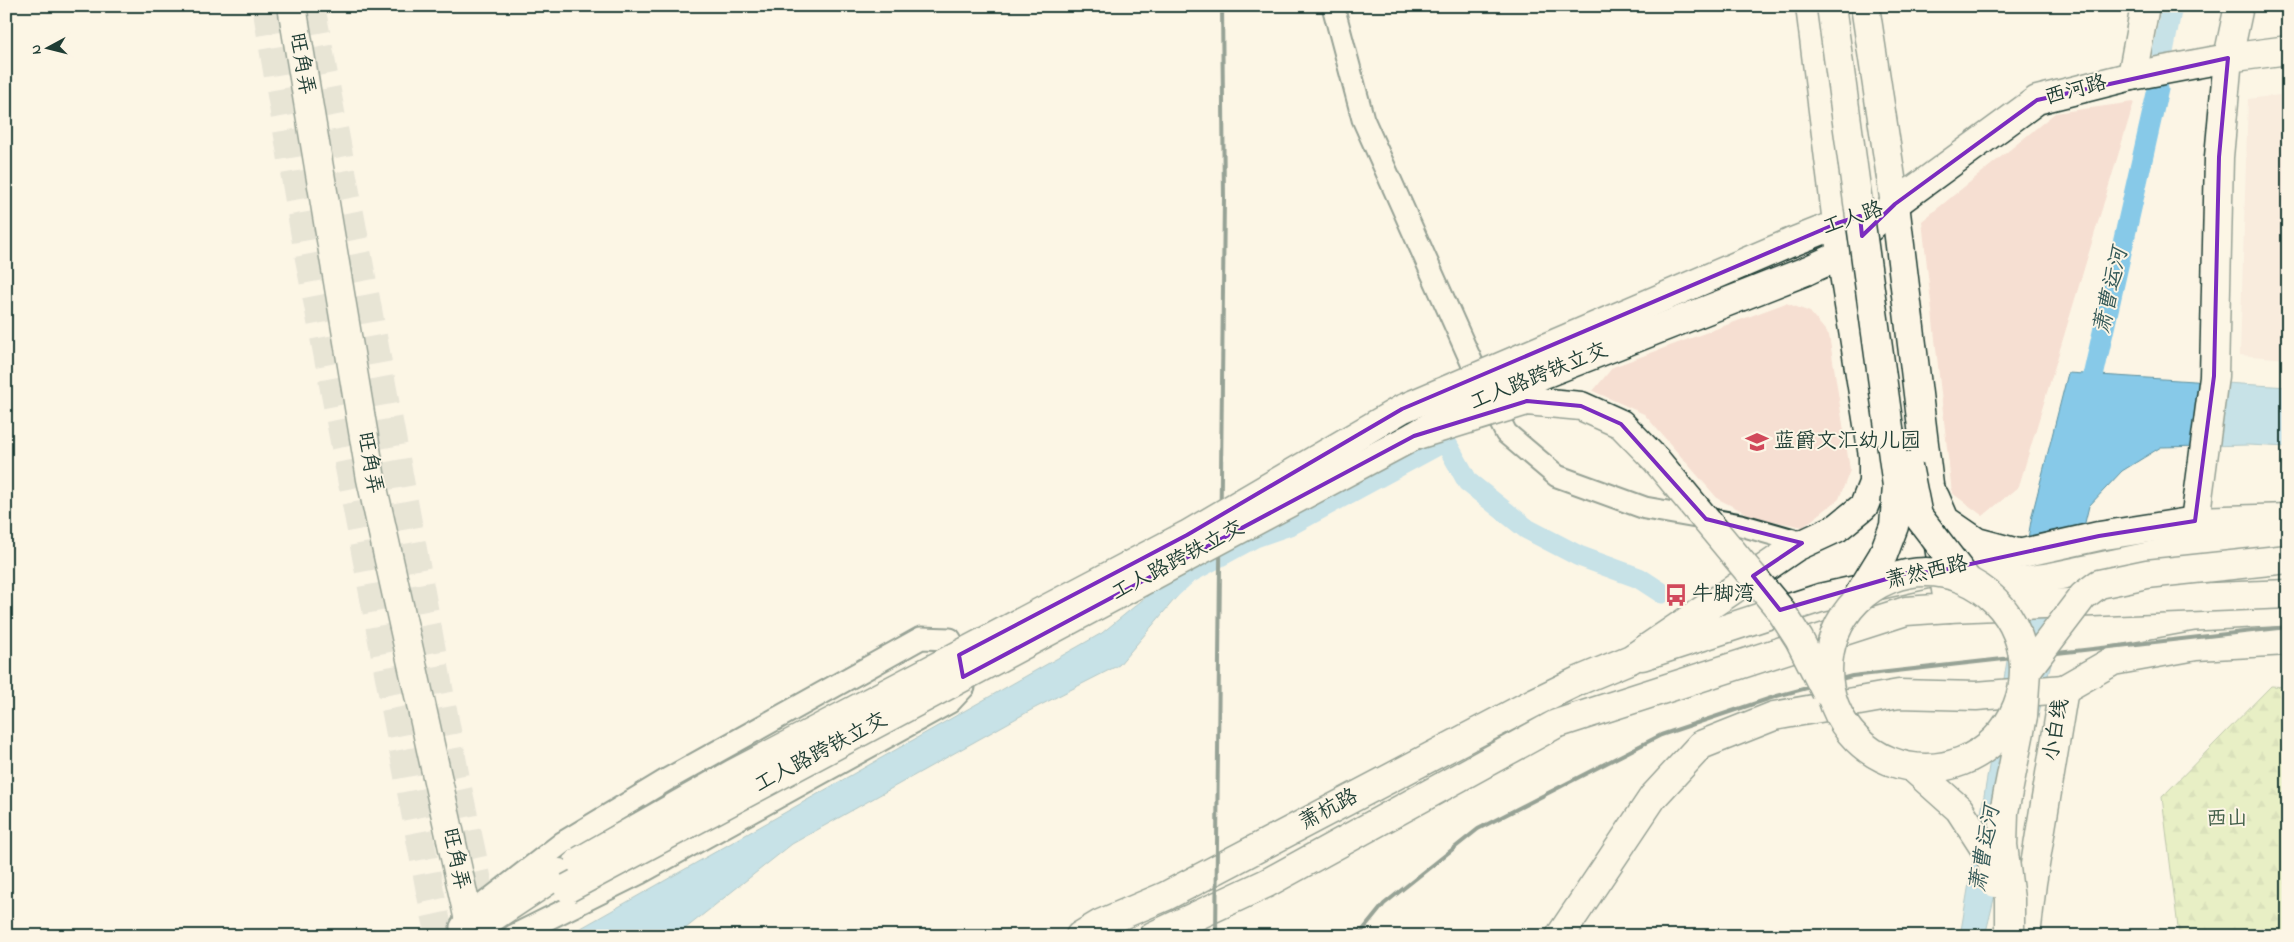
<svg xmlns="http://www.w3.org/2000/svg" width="2294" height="942" viewBox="0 0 2294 942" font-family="'Indie Flower','LXGW WenKai TC',sans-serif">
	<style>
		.built { fill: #f6dfd2 }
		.forest { fill: url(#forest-firs); stroke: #789268 }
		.water { fill: #87c9e8; stroke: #5d91a0 }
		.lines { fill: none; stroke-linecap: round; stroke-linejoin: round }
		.canal { stroke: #87c9e8; stroke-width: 21 }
		.highway-tunnel { stroke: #d0d0c2; stroke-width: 28; stroke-dasharray: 28 14; stroke-linecap: butt }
		.street-casing { stroke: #1f3d34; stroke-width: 25 }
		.secondary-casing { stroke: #1f3d34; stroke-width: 31 }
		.primary-casing { stroke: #1f3d34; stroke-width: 31 }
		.street { stroke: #fcf5e5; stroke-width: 21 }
		.secondary { stroke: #fcf5e5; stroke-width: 28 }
		.primary { stroke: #fcf5e5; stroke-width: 28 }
		.rail { stroke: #1f3d34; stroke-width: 4 }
		.secondary-bridge-casing { stroke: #1f3d34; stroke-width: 31; stroke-linecap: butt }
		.primary-bridge-casing { stroke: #1f3d34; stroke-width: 31; stroke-linecap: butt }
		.secondary-bridge { stroke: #fcf5e5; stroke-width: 28 }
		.primary-bridge { stroke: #fcf5e5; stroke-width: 28 }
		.marked { fill: none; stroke: #7b2cbf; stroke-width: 4; stroke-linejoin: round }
		.labels { text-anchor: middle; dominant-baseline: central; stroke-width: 4; stroke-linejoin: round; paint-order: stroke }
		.street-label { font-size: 21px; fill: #1f3d34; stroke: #fcf5e5 }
		.poi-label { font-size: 21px; fill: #1f3d34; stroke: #fcf5e5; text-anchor: start }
		.park-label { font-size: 21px; fill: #425f49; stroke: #fcf5e5 }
		.water-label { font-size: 22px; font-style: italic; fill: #345958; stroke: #fcf5e5 }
	</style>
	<defs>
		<pattern id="forest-firs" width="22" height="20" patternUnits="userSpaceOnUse" patternTransform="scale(1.25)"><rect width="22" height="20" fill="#d0e79d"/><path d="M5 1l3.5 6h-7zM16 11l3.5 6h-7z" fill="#b2c788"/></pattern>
	</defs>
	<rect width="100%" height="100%" fill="#fcf5e5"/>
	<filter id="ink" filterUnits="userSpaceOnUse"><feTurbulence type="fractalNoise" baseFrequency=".02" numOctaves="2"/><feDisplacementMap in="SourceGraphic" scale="10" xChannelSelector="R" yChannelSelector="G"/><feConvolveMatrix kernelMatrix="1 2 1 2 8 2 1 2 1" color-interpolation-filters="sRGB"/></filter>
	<g filter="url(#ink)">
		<!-- built -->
		<g class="built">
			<polygon points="2288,94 2288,359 2240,355 2248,99"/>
			<polygon points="2134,102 2019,486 1983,516 1952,493 1922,221 2055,113"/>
			<polygon points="1786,303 1810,312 1829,335 1850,470 1839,499 1803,527 1754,517 1718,499 1644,414 1593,391 1613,367"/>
		</g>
		<!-- forest -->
		<polygon class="forest" points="2271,686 2288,687 2288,936 2179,936 2162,797"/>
		<!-- water -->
		<g class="water">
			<polygon points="2068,373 2288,387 2288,447 2248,445 2161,447 2122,471 2089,506 1985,936 1960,936 2032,515"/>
			<polygon points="1173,575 1185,587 1119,665 1033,709 792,844 676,936 567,936 1102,633"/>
		</g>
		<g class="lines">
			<!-- canal -->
			<g class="canal">
				<polyline points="2163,52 2172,6"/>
				<polyline points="2087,403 2158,89"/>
				<polyline points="1158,600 1187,574 1255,537 1292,524 1445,441 1468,482 1527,529 1579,556 1639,578 1662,593"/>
			</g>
			<!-- highway-tunnel -->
			<g class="highway-tunnel">
				<polyline points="266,6 307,248 430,891 440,936"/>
				<polyline points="311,6 457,784 490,936"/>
			</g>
			<defs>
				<g id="street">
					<polyline points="1333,6 1363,119 1481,383 1506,433 1557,476 1645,508 1741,525 1804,543"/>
					<polyline points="461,927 468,916 562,843 668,779 921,638 950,639 961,658 964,687 950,702 640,873 513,936"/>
				</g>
				<g id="secondary">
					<polyline points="292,6 371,479 468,916"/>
					<polyline points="2132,76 2145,6"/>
					<polyline points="1790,243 1858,216"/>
					<polyline points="1806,271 1841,255 1895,204 2037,100 2132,76 2228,58 2288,50"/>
					<polyline points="2195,521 2214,376 2219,157 2228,58 2239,6"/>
					<polyline points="1949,608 2288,594"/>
					<polyline points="1642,656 1820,598 2099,536 2195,521 2288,518"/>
					<polyline points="464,936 559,873"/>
					<polyline points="1560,936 1653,797 1701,745 1774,716 1899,694 1976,696 2064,689"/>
					<polyline points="2026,936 2032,883 2064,689 2113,661 2196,646 2288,641"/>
				</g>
				<g id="primary">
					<polyline points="1935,497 1945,520 1977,542 2018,553"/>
					<polyline points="1967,580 2008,583 2051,577 2189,548 2288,535"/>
					<polyline points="1080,936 1100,924 1166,896 1535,702 1578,681 1631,659 1796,547 1837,528 1864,506 1873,483 1873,456 1841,255 1810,6"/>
					<polyline points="1153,936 1267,883 1556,724 1906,611 1949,608 1929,485 1895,204 1865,6"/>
				</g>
			</defs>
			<!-- street casing -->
			<use href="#street" class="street-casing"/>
			<!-- secondary casing -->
			<use href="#secondary" class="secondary-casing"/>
			<!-- primary casing -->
			<use href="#primary" class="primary-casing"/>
			<!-- street -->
			<use href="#street" class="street"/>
			<!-- secondary -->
			<use href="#secondary" class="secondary"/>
			<!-- primary -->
			<use href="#primary" class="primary"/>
			<!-- rail -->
			<g class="rail">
				<polyline points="1216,936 1224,198 1222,6"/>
				<polyline points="1358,936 1384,904 1478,829 1661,735 1777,696 1852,676 2288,627"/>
			</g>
			<defs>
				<g id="secondary-bridge">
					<polyline points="580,861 733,774 1187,535 1402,409 1790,243"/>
					<polyline points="568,888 1414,436 1470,403 1806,271"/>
				</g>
				<g id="primary-bridge">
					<polyline points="1831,6 1897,486 1894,526 1883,555 1858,596"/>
					<polyline points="1414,436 1527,401 1581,406 1621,424 1657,461 1779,608 1799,639 1826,692"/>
					<polyline points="1908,466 1918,516 1967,580"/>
					<circle cx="1926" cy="670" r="98"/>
					<polyline points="1913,768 1959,809 1992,860 1995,883"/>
					<polyline points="2010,936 2010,899 2003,845 2004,812 2023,716 2026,671 2083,596 2099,584 2147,574 2288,559"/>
				</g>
			</defs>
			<!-- secondary-bridge casing -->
			<use href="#secondary-bridge" class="secondary-bridge-casing"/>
			<!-- primary-bridge casing -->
			<use href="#primary-bridge" class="primary-bridge-casing"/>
			<!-- secondary-bridge -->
			<use href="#secondary-bridge" class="secondary-bridge"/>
			<!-- primary-bridge -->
			<use href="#primary-bridge" class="primary-bridge"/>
		</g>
	</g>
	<!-- marked area -->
	<path d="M0 0H2294V942H0ZM2228 58 2219 157 2214 376 2195 521 2099 536 1934 572 1907 573 1780 610 1753 576 1802 543 1706 519 1621 424 1581 406 1527 401 1414 436 963 677 959 655 1187 535 1402 409 1838 223 1860 216 1862 236 1895 204 2037 100Z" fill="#fcf5e5" fill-opacity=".55" fill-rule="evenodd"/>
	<path class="marked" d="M2228 58 2219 157 2214 376 2195 521 2099 536 1934 572 1907 573 1780 610 1753 576 1802 543 1706 519 1621 424 1581 406 1527 401 1414 436 963 677 959 655 1187 535 1402 409 1838 223 1860 216 1862 236 1895 204 2037 100Z"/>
	<!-- icons -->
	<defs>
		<symbol id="school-bare" viewBox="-9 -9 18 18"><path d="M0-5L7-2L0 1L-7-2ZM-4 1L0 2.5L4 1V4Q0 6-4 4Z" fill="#d1495b" stroke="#fcf5e5" stroke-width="2.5" paint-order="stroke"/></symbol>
		<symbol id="bus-bare" viewBox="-9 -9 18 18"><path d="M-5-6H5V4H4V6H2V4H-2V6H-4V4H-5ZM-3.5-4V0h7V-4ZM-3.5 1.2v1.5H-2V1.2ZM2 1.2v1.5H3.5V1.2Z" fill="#d1495b" stroke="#fcf5e5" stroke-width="2.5" paint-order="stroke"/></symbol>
	</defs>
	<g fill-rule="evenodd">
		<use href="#school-bare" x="1741" y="426" width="32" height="32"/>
		<use href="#bus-bare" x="1660" y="579" width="32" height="32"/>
	</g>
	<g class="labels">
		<!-- street labels -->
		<g class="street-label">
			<text transform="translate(301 64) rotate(80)">旺角弄</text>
			<text transform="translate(2076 91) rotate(-15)">西河路</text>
			<text transform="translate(1853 219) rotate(-19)">工人路</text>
			<text transform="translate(1539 377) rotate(-22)">工人路跨铁立交</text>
			<text transform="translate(369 463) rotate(80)">旺角弄</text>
			<text transform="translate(1178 561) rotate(-28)">工人路跨铁立交</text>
			<text transform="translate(1927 573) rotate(-13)">萧然西路</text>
			<text transform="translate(2057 730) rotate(-80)">小白线</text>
			<text transform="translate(821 753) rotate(-28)">工人路跨铁立交</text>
			<text transform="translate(1329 810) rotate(-28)">萧杭路</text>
			<text transform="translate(455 859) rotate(78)">旺角弄</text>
		</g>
		<!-- poi labels -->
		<g class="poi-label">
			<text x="1774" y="442">蓝爵文汇幼儿园</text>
			<text x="1692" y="595">牛脚湾</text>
		</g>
		<!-- park labels -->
		<g class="park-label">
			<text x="2227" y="820">西山</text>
		</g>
		<!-- water labels -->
		<g class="water-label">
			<text transform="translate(2112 291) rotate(-77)">萧曹运河</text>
			<text transform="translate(1986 849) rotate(-80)">萧曹运河</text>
		</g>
	</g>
	<!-- margin -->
	<rect width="2294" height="942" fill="none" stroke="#fcf5e5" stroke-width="25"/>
	<rect x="12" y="12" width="2269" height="917" fill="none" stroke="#1f3d34" stroke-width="2" filter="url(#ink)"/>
	<!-- north arrow -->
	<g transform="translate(48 48) rotate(263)" stroke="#fcf5e5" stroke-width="4" paint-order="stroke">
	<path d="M0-4L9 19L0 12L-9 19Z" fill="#1f3d34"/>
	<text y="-8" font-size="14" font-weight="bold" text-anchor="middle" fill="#1f3d34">N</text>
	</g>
</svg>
